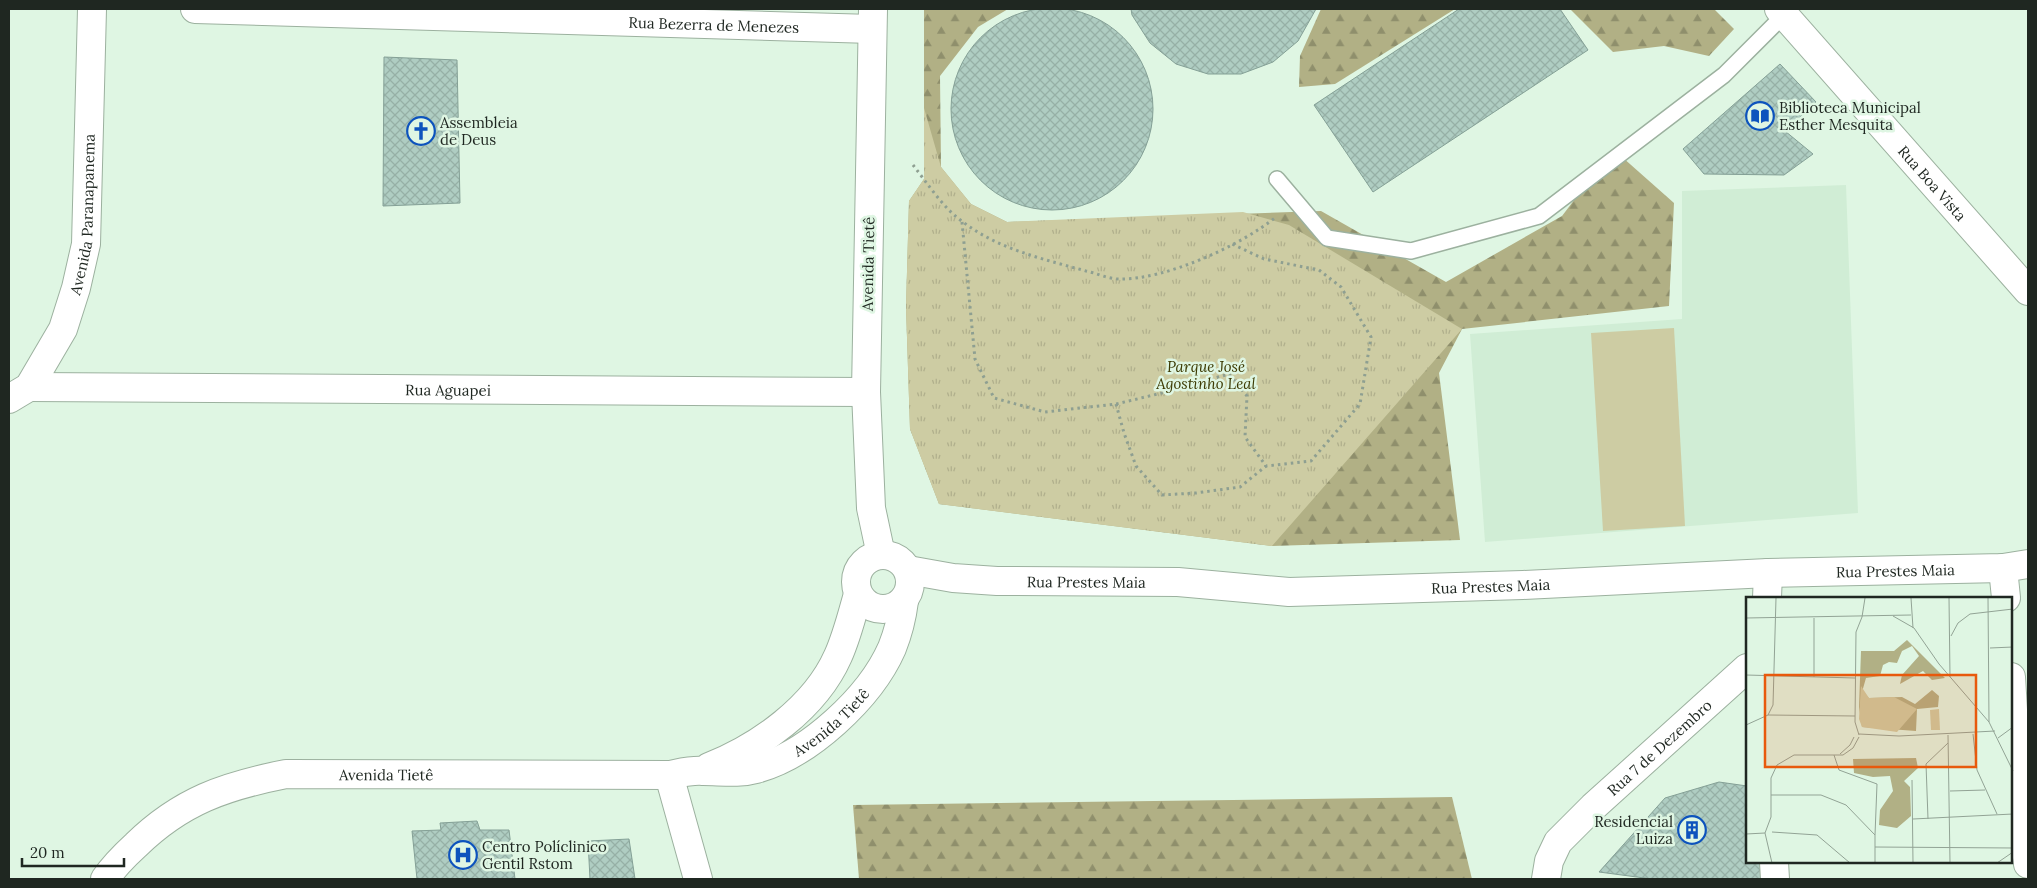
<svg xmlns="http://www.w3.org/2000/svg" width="2037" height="888" viewBox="0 0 2037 888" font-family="Lora,serif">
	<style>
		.built { fill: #d0edd5 }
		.forest { fill: url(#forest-firs) }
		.park { fill: url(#park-tufts) }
		.pitch { fill: #cdcca3 }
		.building { fill: url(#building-cross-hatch); stroke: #84a096 }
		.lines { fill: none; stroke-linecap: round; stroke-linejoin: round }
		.service-casing { stroke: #9cb19f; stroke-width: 18 }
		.minor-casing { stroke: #9cb19f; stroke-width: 30 }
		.tertiary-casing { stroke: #9cb19f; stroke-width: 30 }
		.secondary-casing { stroke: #9cb19f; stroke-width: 30 }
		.path { stroke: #8e9f91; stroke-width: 3; stroke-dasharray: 2.5 4; stroke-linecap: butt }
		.service { stroke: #fff; stroke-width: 15 }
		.minor { stroke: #fff; stroke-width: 28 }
		.tertiary { stroke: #fff; stroke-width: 28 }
		.secondary { stroke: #fff; stroke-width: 28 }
		.labels { text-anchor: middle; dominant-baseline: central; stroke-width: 5; stroke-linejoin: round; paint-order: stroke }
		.street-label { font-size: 15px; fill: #1f2721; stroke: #dff6e3 }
		.poi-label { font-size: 15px; fill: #1f2721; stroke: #dff6e3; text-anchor: start }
		.park-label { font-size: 15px; font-style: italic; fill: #3c3a02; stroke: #dff6e3 }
		.inset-road { fill: none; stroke: #92a395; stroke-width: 1 }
		.view { fill: #e8590c; fill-opacity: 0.15; stroke: #e8590c; stroke-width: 2.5 }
		.inset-edge { fill: none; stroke: #1f2721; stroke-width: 2.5 }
	</style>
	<defs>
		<pattern id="forest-firs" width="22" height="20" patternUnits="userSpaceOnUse" patternTransform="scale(1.25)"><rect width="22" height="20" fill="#b1b085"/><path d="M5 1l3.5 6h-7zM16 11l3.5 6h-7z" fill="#8f8f6c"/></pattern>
		<pattern id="park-tufts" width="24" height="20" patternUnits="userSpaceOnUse" patternTransform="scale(1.25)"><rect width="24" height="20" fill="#cdcca3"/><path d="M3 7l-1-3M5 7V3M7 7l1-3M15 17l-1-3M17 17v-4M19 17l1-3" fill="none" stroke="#b0af8c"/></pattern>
		<pattern id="building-cross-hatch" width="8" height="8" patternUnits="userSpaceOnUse" patternTransform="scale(1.25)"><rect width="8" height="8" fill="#afcdc2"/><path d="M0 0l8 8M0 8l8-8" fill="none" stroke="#96b0a6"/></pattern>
	</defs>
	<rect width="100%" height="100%" fill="#dff6e3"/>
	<!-- built -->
	<polygon class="built" points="1846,185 1858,513 1485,542 1470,334 1682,319 1682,191"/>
	<!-- forest -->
	<g class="forest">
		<polygon points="924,9 1008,9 978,27 940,76 941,167 971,204 1007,222 1321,211 1446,282 1562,216 1613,149 1674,203 1669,306 1462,329 1439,373 1460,540 1272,546 939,504 910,429 906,307 909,201 924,179"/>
		<polygon points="1321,9 1455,9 1335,84 1299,87 1300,56"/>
		<polygon points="1570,9 1714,9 1734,29 1709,56 1664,46 1613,52"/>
		<polygon points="1452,797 1472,879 859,879 853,805"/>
	</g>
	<!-- park -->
	<polygon class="park" points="924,108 941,167 971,204 1007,222 1243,212 1289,225 1462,329 1272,546 939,504 910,429 906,307 909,201 924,179"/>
	<!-- pitch -->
	<polygon class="pitch" points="1674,328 1685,526 1603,531 1591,333"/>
	<!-- building -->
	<g class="building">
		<circle cx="1052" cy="109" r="101"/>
		<polygon points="1131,9 1316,9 1298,41 1273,62 1241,74 1208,74 1176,64 1150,43 1132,15"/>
		<polygon points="1459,9 1560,9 1588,50 1373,192 1314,105"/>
		<polygon points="384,57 457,60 460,203 383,206"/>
		<polygon points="1780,64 1816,102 1785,131 1813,154 1784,175 1704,174 1683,149"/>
		<polygon points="1719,782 1747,786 1747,862 1763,862 1763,879 1652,879 1599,872 1665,798"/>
		<polygon points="477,821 480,830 509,830 515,879 417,879 412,831 441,830 440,823"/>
		<polygon points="629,839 635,879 590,879 588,841"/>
	</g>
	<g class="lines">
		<defs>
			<polyline id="service" points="1277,179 1327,238 1411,251 1539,216 1724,75 1784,15"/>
			<g id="minor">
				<path id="s1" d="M195 9 872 29"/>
				<path id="s2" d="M29 387 866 392"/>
				<path id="s3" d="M9 399 29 387 63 329 76 288 86 244 92 9"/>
				<polyline points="2003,568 2006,598"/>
				<polyline points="1767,598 1768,573"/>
				<polyline points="2011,677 2018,792 2028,864"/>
				<polyline points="669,775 698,879"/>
				<polyline points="1774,862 1775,879"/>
				<path id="s4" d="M1546 879 1549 861 1558 842 1593 807 1747 668"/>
			</g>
			<g id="tertiary">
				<polyline points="873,9 866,392 871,508 881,555"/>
				<circle cx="883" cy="582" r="27"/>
				<path id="s5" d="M908 570 953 578 997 581 1178 582 1289 592 1523 585 1768 573 2003 568 2028 564"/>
				<path d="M709 767C759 747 815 708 838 656 847 636 852 615 858 594"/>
				<path id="s6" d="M105 879C114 866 124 856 136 845 181 801 225 786 286 774L669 775C680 773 692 770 703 771 721 771 738 774 756 769 808 755 870 698 892 648 898 633 902 617 904 601"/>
			</g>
			<g id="secondary">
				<path id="s7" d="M1779 9 2028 291"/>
			</g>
		</defs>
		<!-- service casing -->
		<use href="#service" class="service-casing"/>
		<!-- minor casing -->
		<use href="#minor" class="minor-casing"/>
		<!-- tertiary casing -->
		<use href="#tertiary" class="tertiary-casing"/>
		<!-- secondary casing -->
		<use href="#secondary" class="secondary-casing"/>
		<!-- path -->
		<g class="path">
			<path d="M913 165C928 184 943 208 963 222 998 249 1043 259 1086 271 1096 273 1108 279 1119 279 1165 280 1240 246 1276 217"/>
			<polyline points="962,222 975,359 994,398 1045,412 1116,404 1162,393 1229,374 1247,396 1245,437 1266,466 1311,461 1360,404 1371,337 1341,287 1319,270 1264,259 1232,244"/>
			<polyline points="1116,404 1124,433 1136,466 1162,495 1196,493 1240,487 1266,466"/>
		</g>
		<!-- service -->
		<use href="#service" class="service"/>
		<!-- minor -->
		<use href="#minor" class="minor"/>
		<!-- tertiary -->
		<use href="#tertiary" class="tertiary"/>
		<!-- secondary -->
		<use href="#secondary" class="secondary"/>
	</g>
	<!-- icons -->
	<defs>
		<symbol id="library-ring" viewBox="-11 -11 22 22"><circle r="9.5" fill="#dff6e3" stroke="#0d53bd" stroke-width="1.5"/><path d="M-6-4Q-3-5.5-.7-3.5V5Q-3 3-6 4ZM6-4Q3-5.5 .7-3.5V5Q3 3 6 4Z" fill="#0d53bd"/></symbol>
		<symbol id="church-ring" viewBox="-11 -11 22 22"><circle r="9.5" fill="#dff6e3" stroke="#0d53bd" stroke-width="1.5"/><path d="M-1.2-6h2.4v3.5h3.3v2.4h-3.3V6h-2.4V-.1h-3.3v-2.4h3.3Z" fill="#0d53bd"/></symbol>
		<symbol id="building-ring" viewBox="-11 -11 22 22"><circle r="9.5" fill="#dff6e3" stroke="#0d53bd" stroke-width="1.5"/><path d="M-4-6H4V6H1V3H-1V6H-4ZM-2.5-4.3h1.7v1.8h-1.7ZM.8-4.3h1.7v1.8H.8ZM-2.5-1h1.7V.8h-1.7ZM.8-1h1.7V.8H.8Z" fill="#0d53bd"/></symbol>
		<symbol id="hospital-ring" viewBox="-11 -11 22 22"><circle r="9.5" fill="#dff6e3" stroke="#0d53bd" stroke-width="1.5"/><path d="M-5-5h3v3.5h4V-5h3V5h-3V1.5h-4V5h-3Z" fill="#0d53bd"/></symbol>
	</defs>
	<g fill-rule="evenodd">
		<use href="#library-ring" x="1744" y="100" width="32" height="32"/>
		<use href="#church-ring" x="405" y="115" width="32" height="32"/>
		<use href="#building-ring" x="1676" y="814" width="32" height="32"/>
		<use href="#hospital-ring" x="447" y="839" width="32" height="32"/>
	</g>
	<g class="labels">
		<!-- street labels -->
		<g class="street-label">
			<text stroke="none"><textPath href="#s1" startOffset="519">Rua Bezerra de Menezes</textPath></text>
			<text stroke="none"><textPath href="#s7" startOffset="232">Rua Boa Vista</textPath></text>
			<text stroke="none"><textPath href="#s3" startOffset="208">Avenida Paranapanema</textPath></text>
			<text transform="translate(868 264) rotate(-89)">Avenida Tietê</text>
			<text stroke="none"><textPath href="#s2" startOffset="419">Rua Aguapei</textPath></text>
			<text stroke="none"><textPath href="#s5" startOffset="989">Rua Prestes Maia</textPath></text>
			<text stroke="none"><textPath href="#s5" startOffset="179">Rua Prestes Maia</textPath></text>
			<text stroke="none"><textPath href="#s5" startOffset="584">Rua Prestes Maia</textPath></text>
			<text stroke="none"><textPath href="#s6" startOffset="775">Avenida Tietê</textPath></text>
			<text stroke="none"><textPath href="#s4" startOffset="178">Rua 7 de Dezembro</textPath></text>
			<text stroke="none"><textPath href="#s6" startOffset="315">Avenida Tietê</textPath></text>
		</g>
		<!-- poi labels -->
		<g class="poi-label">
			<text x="1779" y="107">Biblioteca Municipal<tspan x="1779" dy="17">Esther Mesquita</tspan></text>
			<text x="440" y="122">Assembleia<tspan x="440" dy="17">de Deus</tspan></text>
			<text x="1673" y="821" text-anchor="end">Residencial<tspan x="1673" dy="17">Luiza</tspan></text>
			<text x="482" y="846">Centro Políclinico<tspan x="482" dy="17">Gentil Rstom</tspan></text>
		</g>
		<!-- park labels -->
		<g class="park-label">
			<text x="1206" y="366">Parque José<tspan x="1206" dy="17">Agostinho Leal</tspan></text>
		</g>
	</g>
	<!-- overview -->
	<g transform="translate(1746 597)">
		<rect width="266" height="266" fill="#dff6e3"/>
		<path d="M161 43 199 81 186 83 177 74 154 87 156 78 173 59 166 49 156 54 151 66 143 65 137 68 134 79 120 81 116 95 123 101 156 100 169 107 186 93 193 99 192 110 171 112 170 134 116 130 113 110 115 54H148ZM170 161 172 171 158 184 164 190 165 219 151 231 133 228 134 213 147 194 144 179 127 180 108 176 107 162Z" fill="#b1b085"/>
		<path d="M115 89 123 101 148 100 171 112 151 135 116 130 113 122Z" fill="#cdcca3"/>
		<path d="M193 112 194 133H185L184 113Z" fill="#cdcca3"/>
		<path class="inset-road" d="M165 1 167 31M203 1 204 80M242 1 243 125M147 19 168 31 193 67 243 125 267 174M116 20 119 1M0 21 165 18M68 21V80M205 39 212 26 224 17 267 12M244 51 267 50M0 78 109 81M22 118 109 119M0 128 22 118 27 108 30 1M113 137 153 139 249 134M227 137 231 173 251 217M113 138 109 125 110 35 116 20M202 138 204 266M252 141 267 130M94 157 104 148 108 140M88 158 93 173 131 187 129 238M166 183 167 266M204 194 239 193M25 198H75L100 208 129 238V266M167 222 267 217M182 222 180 167 202 146M26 235 71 238 104 266M0 237 19 236M129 250 267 251M26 266 19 236 25 220V181L31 168 48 158H97L107 151 113 140M251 266 267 255"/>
		<path class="view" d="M19 78H230V170H19Z"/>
		<rect width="266" height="266" class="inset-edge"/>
	</g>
	<!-- border -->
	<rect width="2037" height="888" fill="none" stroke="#1f2721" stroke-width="20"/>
	<!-- scale -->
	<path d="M22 858v8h102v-8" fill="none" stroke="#1f2721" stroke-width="2.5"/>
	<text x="30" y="858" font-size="15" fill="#1f2721" stroke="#dff6e3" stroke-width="4" paint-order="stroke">20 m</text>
</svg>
